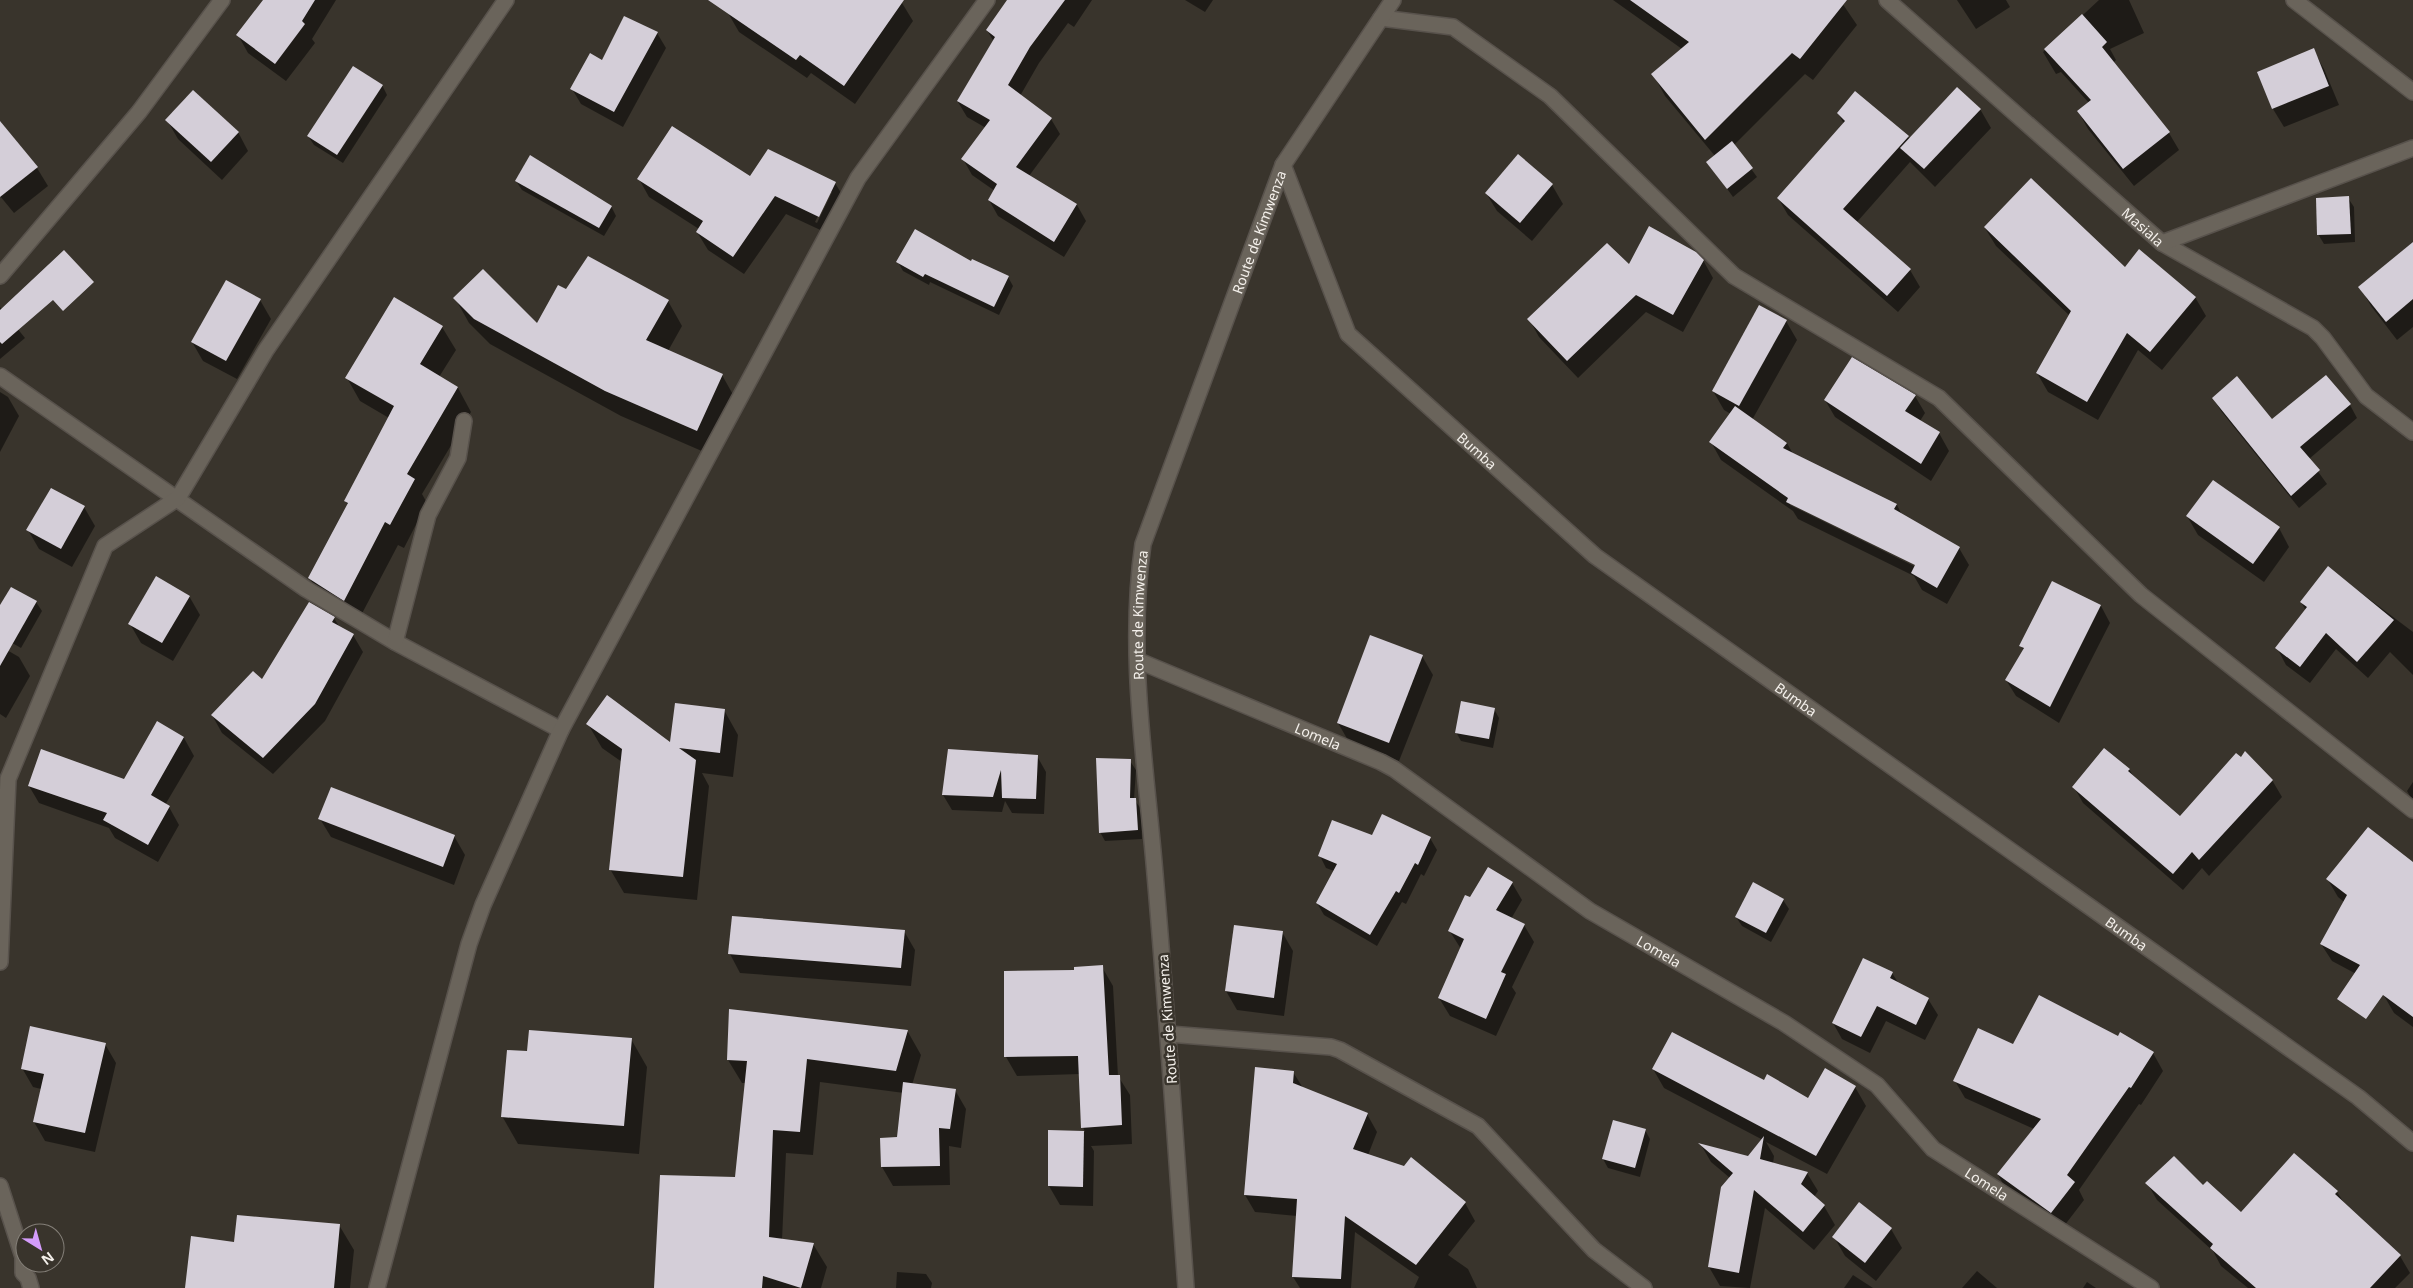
<svg xmlns="http://www.w3.org/2000/svg" width="2413" height="1288" viewBox="0 0 2413 1288" font-family="'Noto Sans',sans-serif">
	<style>
		.shadow { fill: #0007; fill-rule: evenodd }
		.building { fill: #d4ced8 }
		.lines { fill: none; stroke-linecap: round; stroke-linejoin: round }
		.minor-casing { stroke: #58524c; stroke-width: 18 }
		.tertiary-casing { stroke: #58524c; stroke-width: 18 }
		.minor { stroke: #6a645b; stroke-width: 15 }
		.tertiary { stroke: #6a645b; stroke-width: 15 }
		.labels { text-anchor: middle; dominant-baseline: central; stroke-width: 5; stroke-linejoin: round; paint-order: stroke }
		.street-label { font-size: 14px; fill: #f4f0eb; stroke: #39342c }
	</style>
	<rect width="100%" height="100%" fill="#39342c"/>
	<!-- shadow -->
	<g class="shadow">
		<polygon points="265,0 336,0 312,39 315,43 286,81 248,53 238,35"/>
		<polygon points="737,0 898,0 902,3 913,21 855,104 811,73 807,78 739,32 728,13"/>
		<polygon points="1015,0 1092,0 1074,27 1068,23 1039,63 1020,96 1051,119 1060,134 1029,176 1077,205 1086,221 1064,257 998,216 989,200 995,191 972,175 963,159 986,128 967,117 958,102 994,42 987,30"/>
		<polygon points="1185,0 1213,0 1205,12"/>
		<polygon points="1613,0 1840,0 1857,25 1813,80 1805,74 1734,145 1757,177 1733,197 1708,162 1715,156 1665,96 1653,74 1682,49"/>
		<polygon points="1957,0 2006,0 2010,7 1976,29"/>
		<polygon points="2099,0 2129,0 2144,33 2110,49 2116,60 2113,63 2169,133 2179,150 2134,186 2088,129 2078,111 2089,103 2061,72 2056,74 2043,52"/>
		<polygon points="657,33 666,48 623,127 581,104 572,89"/>
		<polygon points="2313,50 2324,69 2339,105 2284,127 2273,109 2259,73"/>
		<polygon points="382,85 387,95 343,163 314,145 308,136"/>
		<polygon points="1980,109 1991,128 1935,187 1910,162 1857,222 1910,270 1920,287 1898,312 1788,215 1778,198 1844,124 1838,113 1908,137 1910,140"/>
		<polygon points="167,120 238,132 248,151 222,180 178,139"/>
		<polygon points="0,151 37,168 48,186 14,213 0,196"/>
		<polygon points="1518,156 1552,185 1563,204 1532,241 1497,211 1486,193"/>
		<path d="M750 177 835 183 846 201 829 234 786 214 744 274 708 250 697 232 699 229 649 197 639 179ZM830 192H832L817 223 815 222Z"/>
		<polygon points="516,181 611,206 616,216 604,236 522,190"/>
		<polygon points="2348,198 2354,207 2355,242 2324,244 2318,234"/>
		<polygon points="1985,228 2125,269 2195,297 2206,316 2162,370 2138,350 2098,420 2048,392 2037,373 2070,316 1996,246"/>
		<polygon points="2413,255 2413,327 2397,340 2371,306 2360,287"/>
		<polygon points="1703,260 1713,278 1683,332 1646,312 1578,378 1539,337 1529,319 1629,266"/>
		<polygon points="898,262 972,262 1008,277 1013,286 999,315 930,282 929,285 903,271"/>
		<polygon points="566,291 668,301 682,326 668,351 722,375 736,400 711,455 621,416 490,344 469,323 455,298 537,326"/>
		<polygon points="260,300 271,319 237,379 203,361 192,342"/>
		<polygon points="0,307 25,338 0,359"/>
		<path d="M1786 321 1797 340 1752 420 1787 443 1793 454 1897 505 1902 515 1959 548 1969 565 1947 604 1922 590 1914 576 1798 519 1793 511 1721 460 1711 442 1731 414 1724 410 1713 391ZM1790 502 1921 567 1920 569 1790 505Z"/>
		<polygon points="442,327 456,350 439,377 458,388 471,412 422,494 427,503 404,548 398,545 357,623 323,602 310,578 348,505 345,501 389,418 360,401 347,378"/>
		<polygon points="0,392 8,397 19,416 0,452"/>
		<polygon points="1915,396 1925,413 1920,421 1939,433 1949,451 1931,481 1835,417 1825,400"/>
		<polygon points="2213,398 2272,421 2350,405 2357,418 2309,459 2327,484 2299,508 2221,411"/>
		<polygon points="84,507 95,526 72,567 39,549 28,530"/>
		<polygon points="2187,516 2279,528 2289,547 2264,582 2198,535"/>
		<polygon points="2328,568 2413,632 2413,675 2390,652 2368,678 2336,649 2310,683 2286,665 2277,648 2306,611 2301,602"/>
		<polygon points="2053,582 2101,606 2110,623 2059,723 2016,696 2006,680 2024,651 2021,646"/>
		<polygon points="11,588 36,602 42,611 21,648 0,636 0,608"/>
		<polygon points="189,596 200,615 173,661 141,643 130,624"/>
		<polygon points="334,618 340,628 353,635 363,652 325,721 273,774 222,733 212,715 262,681"/>
		<polygon points="0,646 19,657 30,676 6,718 0,714"/>
		<polygon points="1422,656 1433,675 1399,761 1349,742 1338,723"/>
		<polygon points="1494,709 1499,718 1493,748 1461,741 1456,732"/>
		<polygon points="724,710 738,735 733,777 702,773 709,786 697,900 624,893 610,869 622,762 602,748 588,724 671,744"/>
		<polygon points="158,723 184,738 194,756 165,805 169,807 179,825 158,862 115,838 109,828 39,803 29,786 125,781"/>
		<polygon points="949,750 1037,756 1046,772 1044,814 1012,813 1005,801 1002,812 952,810 943,795"/>
		<polygon points="1130,761 1136,770 1134,799 1141,809 1142,839 1105,841 1100,832"/>
		<polygon points="2129,769 2135,779 2180,818 2272,780 2282,797 2209,876 2202,868 2183,890 2083,803 2074,787"/>
		<polygon points="2413,782 2413,801 2407,791"/>
		<polygon points="320,819 454,836 465,855 454,885 331,837"/>
		<polygon points="1372,837 1430,838 1437,850 1424,876 1421,874 1406,904 1402,902 1377,946 1324,915 1317,903 1334,871 1326,868 1320,856"/>
		<polygon points="2413,863 2413,937 2375,984 2332,961 2321,944 2344,902 2338,897 2328,880"/>
		<polygon points="1512,883 1522,900 1511,919 1524,925 1534,942 1512,987 1516,993 1496,1036 1450,1016 1439,998 1461,949 1449,930 1471,899"/>
		<polygon points="1783,900 1789,909 1771,942 1742,926 1736,917"/>
		<polygon points="1235,926 1282,932 1293,951 1284,1016 1237,1010 1226,991"/>
		<polygon points="904,931 915,950 911,986 740,973 730,954"/>
		<polygon points="1102,967 1113,986 1118,1076 1130,1095 1132,1144 1091,1146 1094,1151 1093,1206 1060,1205 1049,1186 1049,1131 1085,1132 1083,1127 1080,1074 1017,1076 1006,1057 1005,972 1075,971"/>
		<polygon points="2413,971 2413,1027 2394,1013 2383,994"/>
		<polygon points="1892,973 1899,984 1928,999 1938,1015 1925,1040 1886,1021 1870,1053 1842,1039 1833,1023"/>
		<polygon points="730,1010 908,1032 921,1055 912,1085 955,1090 966,1109 961,1148 949,1146 950,1185 893,1186 882,1167 881,1139 898,1138 904,1093 820,1082 813,1155 786,1153 782,1240 813,1244 827,1267 821,1288 656,1288 736,1178 746,1083 742,1083 728,1060"/>
		<polygon points="2118,1037 2153,1053 2163,1071 2141,1105 2139,1104 2079,1190 2084,1200 2061,1230 2008,1192 1998,1175 2034,1129 1965,1098 1955,1081 2014,1045"/>
		<polygon points="631,1039 647,1067 639,1154 518,1144 502,1116 528,1052"/>
		<polygon points="105,1044 116,1063 95,1152 45,1141 34,1122 41,1089 33,1087 22,1068"/>
		<polygon points="1653,1069 1764,1081 1808,1100 1855,1087 1866,1106 1827,1174 1766,1142 1774,1156 1773,1164 1807,1173 1818,1191 1814,1197 1824,1206 1835,1225 1814,1250 1765,1208 1750,1288 1720,1286 1709,1267 1730,1178 1711,1162 1701,1145 1748,1157 1763,1140 1664,1088"/>
		<polygon points="1293,1072 1303,1088 1367,1114 1377,1132 1368,1155 1465,1203 1475,1221 1448,1255 1468,1269 1477,1288 1414,1288 1419,1277 1355,1232 1351,1288 1300,1288 1293,1277 1297,1216 1255,1212 1245,1195"/>
		<polygon points="1645,1130 1650,1139 1640,1177 1608,1168 1603,1159"/>
		<polygon points="2147,1183 2203,1187 2241,1214 2337,1192 2346,1206 2400,1256 2410,1273 2395,1288 2248,1288 2221,1266 2213,1251 2157,1200"/>
		<polygon points="339,1225 354,1250 350,1288 187,1288 235,1243"/>
		<polygon points="1891,1229 1902,1248 1876,1281 1845,1256 1834,1237"/>
		<polygon points="1977,1271 1997,1288 1962,1288"/>
		<polygon points="897,1272 926,1274 932,1283 931,1288 896,1288"/>
		<polygon points="1853,1275 1873,1288 1844,1288"/>
		<polygon points="2087,1282 2096,1288 2083,1288"/>
	</g>
	<!-- building -->
	<g class="building">
		<polygon points="263,0 315,0 302,21 305,24 275,64 236,35"/>
		<polygon points="708,0 904,0 844,86 800,55 796,60"/>
		<polygon points="1007,0 1065,0 1030,47 1008,85 1052,118 1016,167 1077,204 1054,242 988,200 997,184 961,159 990,120 957,101 995,37 986,30"/>
		<polygon points="1630,0 1847,0 1800,59 1792,53 1705,140 1651,74 1689,42"/>
		<polygon points="2082,14 2107,42 2102,47 2170,132 2123,169 2077,111 2091,100 2044,49"/>
		<polygon points="624,16 658,32 614,112 570,89 590,53 602,60"/>
		<polygon points="2314,48 2329,86 2272,109 2257,72"/>
		<polygon points="353,66 383,85 337,155 307,136"/>
		<polygon points="1957,87 1981,109 1924,169 1900,148"/>
		<polygon points="193,90 239,132 211,162 165,120"/>
		<polygon points="1855,91 1909,136 1843,209 1911,269 1887,296 1777,198 1845,121 1837,113"/>
		<polygon points="0,121 38,167 0,197"/>
		<polygon points="672,126 750,176 768,149 836,182 819,217 775,196 733,257 696,232 703,221 637,179"/>
		<polygon points="1732,141 1753,168 1727,189 1706,162"/>
		<polygon points="1518,154 1553,184 1520,223 1485,193"/>
		<polygon points="530,155 612,206 599,228 515,181"/>
		<polygon points="2031,178 2125,267 2139,249 2196,297 2150,352 2127,333 2087,402 2036,373 2071,311 1984,227"/>
		<polygon points="2349,196 2351,234 2317,235 2316,198"/>
		<polygon points="1649,226 1696,252 1704,260 1673,315 1636,295 1567,361 1527,319 1607,243 1629,264"/>
		<polygon points="915,229 971,261 972,259 1009,276 994,307 925,274 923,277 896,262"/>
		<polygon points="2413,242 2413,299 2386,322 2358,287"/>
		<polygon points="64,250 94,282 63,311 53,300 2,344 0,342 0,310"/>
		<polygon points="588,256 669,300 646,340 723,374 697,431 605,391 474,319 453,298 483,269 537,323 558,285 566,289"/>
		<polygon points="226,280 261,299 226,361 191,342"/>
		<polygon points="394,297 443,326 420,364 458,387 407,474 415,479 390,525 385,522 344,601 308,578 348,503 344,501 394,406 345,378"/>
		<polygon points="1759,305 1787,320 1739,406 1712,391"/>
		<polygon points="1852,357 1916,395 1905,411 1940,432 1921,464 1824,400"/>
		<polygon points="2326,375 2351,404 2300,447 2320,470 2291,496 2212,398 2237,376 2272,419"/>
		<polygon points="1735,406 1787,443 1783,448 1897,504 1894,509 1960,547 1937,588 1911,573 1915,565 1786,502 1788,498 1709,442"/>
		<polygon points="2213,480 2280,527 2253,564 2186,516"/>
		<polygon points="51,488 85,506 61,549 26,530"/>
		<polygon points="2328,566 2394,620 2357,662 2326,633 2300,667 2275,648 2307,607 2300,602"/>
		<polygon points="156,576 190,596 162,643 128,624"/>
		<polygon points="2052,581 2101,605 2050,707 2005,680 2024,648 2019,646"/>
		<polygon points="11,587 37,601 0,666 0,605"/>
		<polygon points="309,602 335,617 332,622 354,634 315,704 263,758 211,715 253,671 262,679"/>
		<polygon points="1370,635 1423,655 1389,743 1337,723"/>
		<polygon points="607,695 670,742 675,703 725,709 720,753 679,748 696,760 683,877 609,870 622,749 586,724"/>
		<polygon points="1461,701 1495,708 1489,739 1455,733"/>
		<polygon points="157,721 184,737 151,795 170,806 148,845 103,820 107,813 28,786 41,749 124,779"/>
		<polygon points="2104,748 2130,769 2128,771 2180,816 2236,753 2241,757 2245,751 2273,780 2199,860 2192,852 2173,874 2072,787"/>
		<polygon points="948,749 1038,755 1036,799 1002,798 1001,770 993,797 942,795"/>
		<polygon points="1096,758 1131,759 1130,798 1136,798 1138,830 1099,833"/>
		<polygon points="331,787 455,835 443,867 318,819"/>
		<polygon points="1382,814 1431,837 1418,865 1415,863 1399,893 1396,891 1370,935 1316,903 1337,864 1318,856 1332,820 1372,835"/>
		<polygon points="2368,827 2413,862 2413,1017 2383,995 2366,1019 2337,999 2360,965 2320,944 2347,895 2326,879"/>
		<polygon points="1488,867 1513,882 1496,910 1525,924 1501,972 1506,974 1486,1019 1438,998 1464,939 1448,931 1465,895 1470,897"/>
		<polygon points="1753,882 1784,899 1766,933 1735,917"/>
		<polygon points="732,916 905,930 901,968 728,954"/>
		<polygon points="1234,925 1283,931 1274,998 1225,991"/>
		<polygon points="1863,958 1893,972 1890,978 1929,998 1916,1025 1877,1006 1861,1037 1832,1023"/>
		<polygon points="1103,965 1109,1075 1120,1075 1122,1125 1081,1128 1078,1056 1004,1057 1004,971 1074,970 1074,967"/>
		<polygon points="2039,995 2118,1036 2120,1032 2154,1052 2131,1088 2129,1087 2067,1175 2075,1182 2051,1213 1997,1174 2041,1119 1953,1081 1978,1028 2013,1044"/>
		<polygon points="729,1009 908,1030 896,1071 807,1059 800,1132 773,1130 769,1237 814,1243 801,1288 763,1276 762,1288 654,1288 660,1175 735,1177 747,1061 727,1060"/>
		<polygon points="30,1026 106,1043 85,1133 33,1122 44,1074 21,1069"/>
		<polygon points="529,1030 632,1038 624,1126 501,1117 507,1050 527,1051"/>
		<polygon points="1672,1032 1764,1080 1767,1074 1808,1098 1825,1068 1856,1086 1816,1156 1652,1069"/>
		<polygon points="1255,1067 1294,1071 1293,1083 1368,1113 1353,1149 1404,1166 1411,1157 1466,1202 1416,1265 1345,1216 1341,1279 1292,1277 1297,1199 1244,1195"/>
		<polygon points="903,1082 956,1089 950,1129 939,1128 940,1166 881,1167 880,1138 897,1137"/>
		<polygon points="1613,1120 1646,1129 1635,1168 1602,1159"/>
		<polygon points="1048,1130 1084,1131 1083,1187 1048,1186"/>
		<polygon points="1764,1136 1760,1159 1808,1172 1801,1184 1825,1205 1803,1232 1754,1190 1739,1273 1708,1267 1721,1187 1733,1173 1698,1143 1748,1156"/>
		<polygon points="2294,1153 2338,1191 2335,1194 2401,1255 2370,1288 2256,1288 2210,1248 2213,1244 2145,1183 2174,1156 2203,1185 2207,1181 2241,1212"/>
		<polygon points="1859,1202 1892,1228 1865,1263 1832,1237"/>
		<polygon points="237,1215 340,1224 334,1288 185,1288 191,1236 234,1242"/>
	</g>
	<g class="lines">
		<defs>
			<g id="minor">
				<path id="s1" d="M1887 0 2162 243 2313 328 2323 338 2366 396 2413 432"/>
				<polyline points="2294,0 2413,92"/>
				<polyline points="1381,18 1453,27 1550,96 1734,276 1939,398 2141,595 2413,810"/>
				<path id="s2" d="M1283 165 1348 334 1595 556 2358 1097 2413 1143"/>
				<polyline points="2162,243 2413,148"/>
				<polyline points="0,276 139,112 222,0"/>
				<polyline points="0,376 306,589 395,642 561,730"/>
				<polyline points="395,642 428,515 458,458 464,421"/>
				<path id="s3" d="M1139 661 1381 762 1394 769 1590 911 1784 1023 1877 1085 1933 1149 2151 1288"/>
				<polyline points="0,962 8,779 105,546 178,498 266,350 506,0"/>
				<polyline points="1169,1034 1331,1047 1340,1050 1478,1126 1594,1250 1644,1288"/>
				<polyline points="0,1186 23,1257 23,1273 28,1278 31,1288"/>
				<polyline points="377,1288 469,944 483,905 561,730 858,178 987,0"/>
			</g>
			<g id="tertiary">
				<path id="s4" d="M1186 1288C1176 1150 1167 1012 1155 874 1146 765 1127 653 1143 544L1283 165 1393 0"/>
			</g>
		</defs>
		<!-- minor casing -->
		<use href="#minor" class="minor-casing"/>
		<!-- tertiary casing -->
		<use href="#tertiary" class="tertiary-casing"/>
		<!-- minor -->
		<use href="#minor" class="minor"/>
		<!-- tertiary -->
		<use href="#tertiary" class="tertiary"/>
	</g>
	<g class="labels">
		<!-- street labels -->
		<g class="street-label">
			<text stroke="none"><textPath href="#s1" startOffset="342">Masiala</textPath></text>
			<text stroke="none"><textPath href="#s4" startOffset="1079">Route de Kimwenza</textPath></text>
			<text stroke="none"><textPath href="#s2" startOffset="355">Bumba</textPath></text>
			<text stroke="none"><textPath href="#s4" startOffset="675">Route de Kimwenza</textPath></text>
			<text stroke="none"><textPath href="#s2" startOffset="760">Bumba</textPath></text>
			<text stroke="none"><textPath href="#s3" startOffset="194">Lomela</textPath></text>
			<text stroke="none"><textPath href="#s2" startOffset="1165">Bumba</textPath></text>
			<text stroke="none"><textPath href="#s3" startOffset="599">Lomela</textPath></text>
			<text transform="translate(1167 1019) rotate(-94)">Route de Kimwenza</text>
			<text stroke="none"><textPath href="#s3" startOffset="1004">Lomela</textPath></text>
		</g>
	</g>
	<!-- north arrow -->
	<g transform="translate(40 1248) rotate(143)"><circle r="24" fill="#39342c" stroke="#847f78"/>
	<path d="M0-4L9 19L0 12L-9 19Z" fill="#d49cfb"/>
	<text y="-8" font-size="14" font-weight="bold" text-anchor="middle" fill="#f4f0eb">N</text>
	</g>
</svg>
